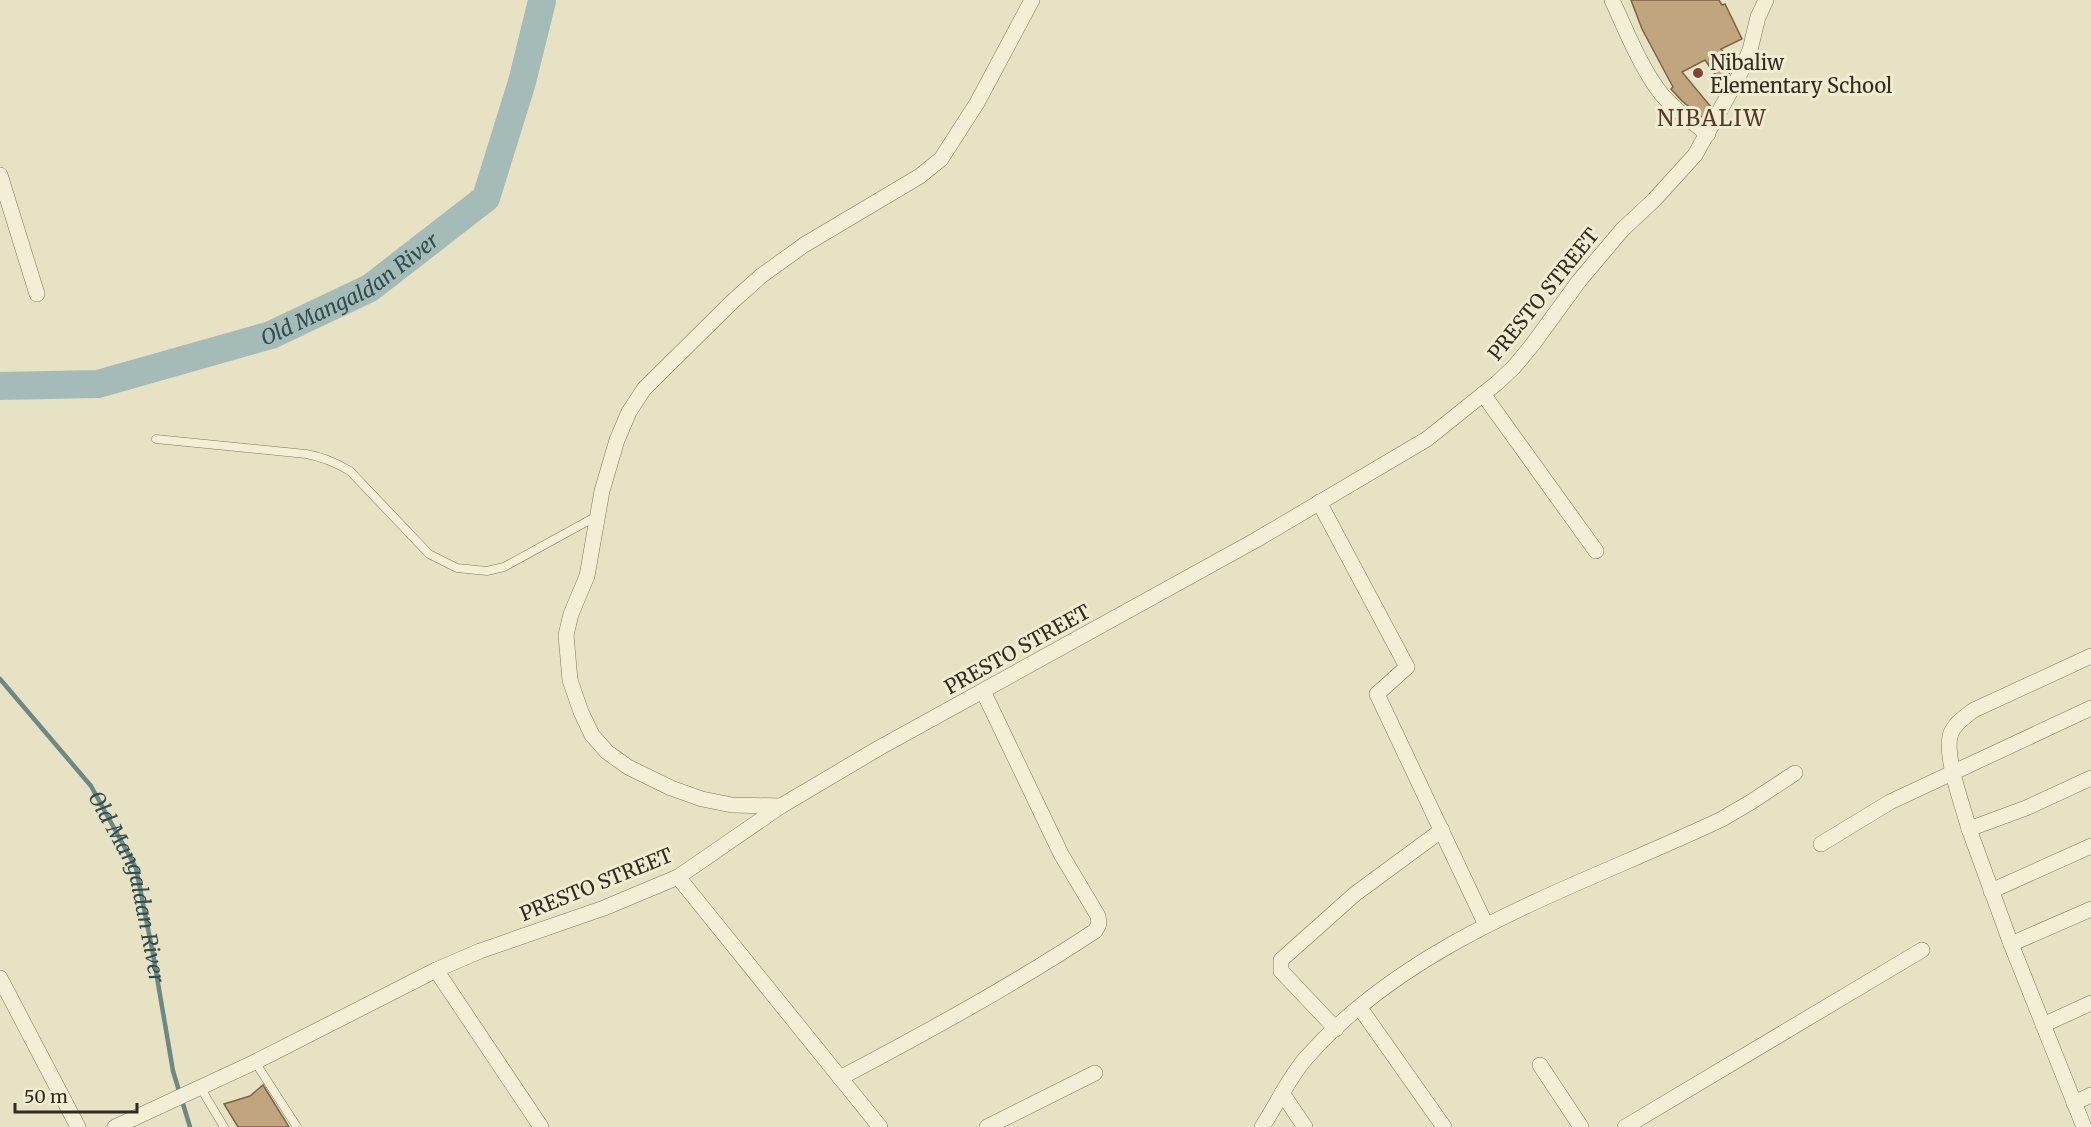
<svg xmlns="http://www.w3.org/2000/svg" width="2091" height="1127" viewBox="0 0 2091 1127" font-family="Merriweather,serif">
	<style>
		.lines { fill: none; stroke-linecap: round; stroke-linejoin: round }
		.stream { stroke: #6d8885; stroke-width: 4.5 }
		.river { stroke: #a5bbb8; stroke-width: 28 }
		.building { fill: #c1a57e; stroke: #7b6446; stroke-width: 1.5 }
		.service-casing { stroke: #7f755d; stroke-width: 9 }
		.minor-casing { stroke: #7f755d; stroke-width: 16 }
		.service { stroke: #f3efd6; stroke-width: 8 }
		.minor { stroke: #f3efd6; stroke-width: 15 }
		.poi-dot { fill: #864135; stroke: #f0ecd2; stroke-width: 2 }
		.labels { text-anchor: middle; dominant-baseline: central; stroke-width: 6; stroke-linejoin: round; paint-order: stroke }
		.poi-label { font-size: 20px; fill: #312b1f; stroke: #f0ecd2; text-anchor: start }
		.street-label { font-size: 20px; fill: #312b1f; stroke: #f0ecd2 }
		.water-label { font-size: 21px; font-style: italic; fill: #304c4f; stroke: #f0ecd2 }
		.quarter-label { font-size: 22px; letter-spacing: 1.5px; fill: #583724; stroke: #f0ecd2 }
	</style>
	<rect width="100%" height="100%" fill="#e7e2c4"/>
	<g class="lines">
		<!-- stream -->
		<path class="stream" id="s1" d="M0 679 91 786 136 868 153 954 173 1071 190 1127"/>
		<!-- river -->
		<path class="river" id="s2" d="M0 386 98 384 271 335 370 288 486 198 522 82 542 1"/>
	</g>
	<!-- building -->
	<g class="building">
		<polygon points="1631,0 1719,0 1722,5 1725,4 1742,39 1721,49 1733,65 1729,74 1720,81 1705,60 1682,72 1711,107 1703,118 1682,101 1671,89 1673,87 1642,29"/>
		<polygon points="263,1085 289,1127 238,1127 224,1104 250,1096"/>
	</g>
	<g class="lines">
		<defs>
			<g id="service">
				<path d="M156 439 306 454C323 457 335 462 350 471L429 554 457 568 487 571 504 567 597 516"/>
				<polyline points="255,1062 297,1127"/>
				<polyline points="200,1087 224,1127"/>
			</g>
			<g id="minor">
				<path d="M1612 0C1626 30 1639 64 1659 91 1672 108 1691 121 1708 134"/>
				<polyline points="0,175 37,294"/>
				<polyline points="1483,394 1596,551"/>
				<polyline points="1319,502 1407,667 1377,694 1486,925"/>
				<polyline points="781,806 732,805 702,799 671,788 628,767 607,752 592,735 581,712 570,680 566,635 571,614 587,576 602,491 617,440 629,412 644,389 733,301 761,276 804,245 920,176 941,159 977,103 1032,0"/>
				<path d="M1969 829C1963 806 1943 754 1951 733 1955 723 1966 716 1974 710L2091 656"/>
				<polyline points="1821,844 1890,802 2091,708"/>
				<polyline points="678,877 880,1127"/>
				<polyline points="1991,891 2091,846"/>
				<polyline points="2011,944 2091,909"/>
				<polyline points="436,970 541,1127"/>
				<polyline points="0,978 78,1127"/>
				<polyline points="1360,1008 1444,1127"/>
				<polyline points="2043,1025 2091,1003"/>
				<polyline points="1336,1029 1281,971 1281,960 1355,894 1442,830"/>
				<polyline points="1540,1065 1581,1127"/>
				<path d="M840 1078C927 1032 1013 985 1095 931L1099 924 1098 916 1061 854 983 691"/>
				<polyline points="1282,1093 1305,1127"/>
				<polyline points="2074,1103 2091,1095"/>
				<polyline points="115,1127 255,1062 436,970 480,951 604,908 678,877 781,806 879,748 1256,540 1427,439 1497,383 1514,367 1533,344 1579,281 1622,230 1654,200 1695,155 1739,76 1750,50 1758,17 1766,0"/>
				<polyline points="987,1127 1095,1073"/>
				<path d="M1262 1127C1277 1104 1288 1079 1306 1058 1414 936 1579 887 1722 819L1751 802 1795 773"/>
				<polyline points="1625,1127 1922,950"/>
				<polyline points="2084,1127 2011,944 1969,829 2026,808 2091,778"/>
			</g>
		</defs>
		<!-- service casing -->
		<use href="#service" class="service-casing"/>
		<!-- minor casing -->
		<use href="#minor" class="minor-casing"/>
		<!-- service -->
		<use href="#service" class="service"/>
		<!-- minor -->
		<use href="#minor" class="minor"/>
	</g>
	<!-- markers -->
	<circle class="poi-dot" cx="1698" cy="73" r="6"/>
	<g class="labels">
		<!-- poi labels -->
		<g class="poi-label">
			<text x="1710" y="62">Nibaliw<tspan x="1710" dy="23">Elementary School</tspan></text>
		</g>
		<!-- street labels -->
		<g class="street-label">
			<text transform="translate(1543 294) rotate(-51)">PRESTO STREET</text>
			<text transform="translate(1017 649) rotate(-29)">PRESTO STREET</text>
			<text transform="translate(596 884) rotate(-22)">PRESTO STREET</text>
		</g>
		<!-- water labels -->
		<g class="water-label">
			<text stroke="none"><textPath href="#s2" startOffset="369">Old Mangaldan River</textPath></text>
			<text stroke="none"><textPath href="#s1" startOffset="249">Old Mangaldan River</textPath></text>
		</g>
		<!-- quarter labels -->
		<g class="quarter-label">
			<text x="1712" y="118">NIBALIW</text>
		</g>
	</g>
	<!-- scale -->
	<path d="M15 1103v9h122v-9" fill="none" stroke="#312b1f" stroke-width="3"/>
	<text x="24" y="1103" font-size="18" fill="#312b1f" stroke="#f0ecd2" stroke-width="4.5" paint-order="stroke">50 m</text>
</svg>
